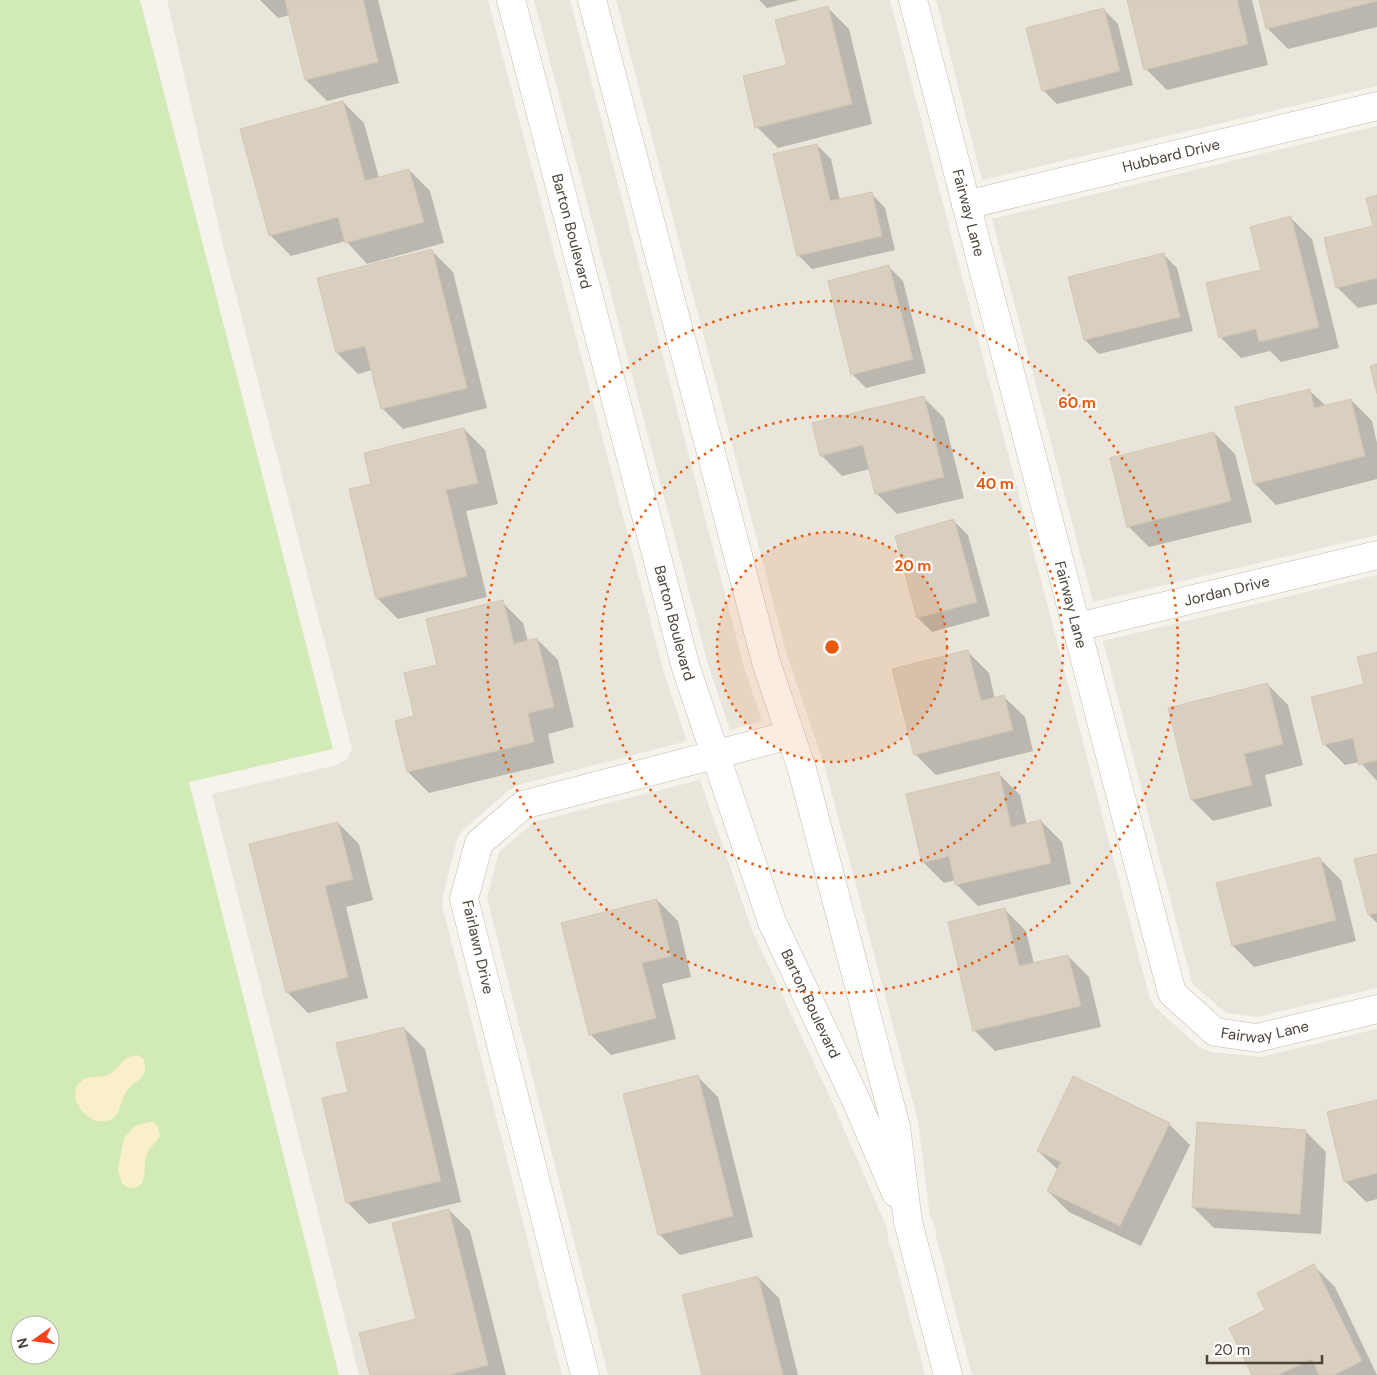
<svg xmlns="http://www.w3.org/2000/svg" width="1377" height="1375" viewBox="0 0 1377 1375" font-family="'DM Sans',sans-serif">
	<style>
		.residential { fill: #eae5da }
		.green { fill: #d2eab5; fill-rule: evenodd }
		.sand { fill: #f9efc9 }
		.shadow { fill: #0003 }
		.building { fill: #d8cfc1; stroke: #d3c7b4 }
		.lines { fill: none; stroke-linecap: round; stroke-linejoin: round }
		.minor-casing { stroke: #c2bbae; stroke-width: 29 }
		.minor { stroke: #fff; stroke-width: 28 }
		.ring { fill: none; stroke: #e8590c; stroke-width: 2.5; stroke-dasharray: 2.5 5 }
		.labels { text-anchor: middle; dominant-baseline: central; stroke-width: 4.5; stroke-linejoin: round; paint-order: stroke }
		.street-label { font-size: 15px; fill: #4b4439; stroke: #fff }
		.centre { fill: #e8590c; stroke: #fff; stroke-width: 2.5 }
		.ring-label { font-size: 15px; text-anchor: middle; font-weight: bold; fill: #e8590c; stroke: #fff; stroke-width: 4.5; stroke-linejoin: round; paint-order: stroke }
	</style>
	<rect width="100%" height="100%" fill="#f6f3ec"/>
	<!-- residential -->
	<g class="residential">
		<polygon points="167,0 488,0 664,673 687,741 518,785 508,791 464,829 457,839 443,896 442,905 562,1375 359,1375 212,794 337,765 347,759 352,749 222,241"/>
		<polygon points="534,0 570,0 744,667 762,721 730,730 707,661"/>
		<polygon points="616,0 890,0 1150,999 1156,1008 1199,1047 1211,1052 1261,1057 1377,1029 1377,1375 972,1375 935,1233 937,1232 930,1216 918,1121 824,764 787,655"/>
		<polygon points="936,0 1377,0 1377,86 982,180"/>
		<polygon points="1377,126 1377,535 1093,602 992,219"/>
		<polygon points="1377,575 1377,988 1257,1017 1226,1013 1192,983 1103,641"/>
		<polygon points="700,780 752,930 834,1106 887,1228 889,1245 891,1245 925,1375 608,1375 487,898 499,852 534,822"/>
	</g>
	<!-- green -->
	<path class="green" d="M0 0H140L333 749 189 782 339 1375H0ZM20 1325H50V1355H20Z"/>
	<!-- sand -->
	<g class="sand">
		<path d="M137 1055 143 1058C150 1077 139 1078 128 1089 120 1099 121 1114 112 1119 91 1131 64 1098 80 1082 89 1074 100 1079 109 1074 121 1068 120 1057 137 1055Z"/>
		<path d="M149 1122H153L158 1126 160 1136C156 1143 148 1149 146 1157 143 1170 149 1189 128 1188L122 1183 118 1170 124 1138 135 1126Z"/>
	</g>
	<!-- shadow -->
	<g class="shadow">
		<polygon points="260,0 378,0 399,83 327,101 306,80 290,15 278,18"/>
		<polygon points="759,0 799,0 767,8"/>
		<polygon points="1130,0 1252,0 1268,65 1167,90 1146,69"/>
		<polygon points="1260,0 1377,0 1377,27 1288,49 1267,28"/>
		<polygon points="828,8 849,29 872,124 778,148 757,127 788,66"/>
		<polygon points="1104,10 1118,24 1133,85 1057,104 1043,90"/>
		<polygon points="343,102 364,123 379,178 409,170 430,191 444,243 367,264 346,241 291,256 270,235"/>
		<polygon points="817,145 831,159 840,200 871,193 885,208 895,250 812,269 798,255"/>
		<polygon points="1377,196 1377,304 1358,308 1337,287 1375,227"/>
		<polygon points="1291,218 1312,239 1339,348 1281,362 1270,351 1241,358 1220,337 1262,270"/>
		<polygon points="432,251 453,272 487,408 403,429 382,408 372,370 358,374 337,353"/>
		<polygon points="1163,254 1177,268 1193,331 1099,354 1085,340 1070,278"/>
		<polygon points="889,267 903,281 926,373 866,388 852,374"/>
		<polygon points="1309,390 1326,406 1351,400 1372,421 1377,443 1377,479 1276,505 1255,484"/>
		<polygon points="923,397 944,418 964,498 897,514 876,493 870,469 842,476 821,455"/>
		<polygon points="464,429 485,450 498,504 466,511 487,597 398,619 377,598 372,485"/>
		<polygon points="1214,433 1235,454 1252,522 1149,547 1128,526"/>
		<polygon points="954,521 968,535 990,616 932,632 918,618"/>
		<polygon points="502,602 523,623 528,641 537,639 558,660 574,727 548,734 554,763 429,793 408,772 416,717 439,666"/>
		<polygon points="968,652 989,673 995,699 1004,697 1025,717 1033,751 936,775 915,754"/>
		<polygon points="1377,653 1377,781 1360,762 1345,765 1324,744 1366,685"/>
		<polygon points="1267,684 1288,705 1303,765 1265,775 1272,806 1213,821 1192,800"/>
		<polygon points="999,774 1020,795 1027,825 1041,821 1062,842 1071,884 978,906 957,885 956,880 944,883 923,862"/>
		<polygon points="338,823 359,844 373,900 346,907 368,998 308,1013 287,992"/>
		<polygon points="1377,855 1377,923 1369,915 1355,860"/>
		<polygon points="1320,859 1341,880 1356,941 1254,967 1233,946 1218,884"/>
		<polygon points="657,900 678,921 691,977 662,984 676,1039 611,1055 590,1034"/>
		<polygon points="1005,910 1026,931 1034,964 1068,956 1089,977 1101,1027 995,1051 974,1030"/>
		<polygon points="404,1028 425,1049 461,1202 369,1224 348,1203 323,1099 349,1093"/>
		<polygon points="697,1076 718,1097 753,1237 680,1255 659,1234"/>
		<polygon points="1377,1101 1377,1199 1366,1202 1345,1181"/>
		<polygon points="1169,1124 1190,1145 1141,1246 1069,1212 1048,1191 1058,1170 1038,1151"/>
		<polygon points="1305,1131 1326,1152 1321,1234 1214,1228 1193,1207"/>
		<polygon points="449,1210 470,1231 506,1375 371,1375 418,1320"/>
		<polygon points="1314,1266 1335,1287 1377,1375 1253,1375 1267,1311"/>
		<polygon points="758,1277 779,1298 798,1375 704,1375"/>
	</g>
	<!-- building -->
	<g class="building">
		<polygon points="285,0 363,0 378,62 305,80"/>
		<polygon points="1127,0 1237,0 1248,44 1144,70"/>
		<polygon points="1259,0 1377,0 1377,1 1266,29"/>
		<polygon points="828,6 852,104 755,128 743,76 787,65 775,20"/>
		<polygon points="1104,8 1120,71 1042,91 1026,28"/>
		<polygon points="343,101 365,181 409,169 424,222 345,243 338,217 269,236 240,129"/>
		<polygon points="817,144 830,201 872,192 882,236 797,256 773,154"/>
		<polygon points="1377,195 1377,278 1336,288 1324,238 1373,226 1366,198"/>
		<polygon points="1291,216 1319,327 1259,342 1256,329 1219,338 1206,283 1261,270 1250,227"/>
		<polygon points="432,249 467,388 381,409 365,346 336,353 317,278"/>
		<polygon points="1164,253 1180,317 1084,340 1068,277"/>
		<polygon points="889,265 913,359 851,375 828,281"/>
		<polygon points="1377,364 1377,394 1370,366"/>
		<polygon points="1310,389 1314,408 1351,399 1365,456 1254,484 1235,407"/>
		<polygon points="924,396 944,477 875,494 863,445 820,456 812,423"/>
		<polygon points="464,428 478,483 446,490 467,576 376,599 349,489 371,484 364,453"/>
		<polygon points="1214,432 1231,501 1127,527 1110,458"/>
		<polygon points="954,519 977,602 917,618 895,536"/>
		<polygon points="503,600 514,644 537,638 554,707 528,713 534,742 407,772 395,721 414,716 404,673 437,665 426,619"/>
		<polygon points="968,650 981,701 1004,695 1013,730 914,755 892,669"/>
		<polygon points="1377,652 1377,760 1359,765 1353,738 1323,745 1311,697 1364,684 1357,657"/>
		<polygon points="1268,683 1283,744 1244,754 1252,785 1191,800 1168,708"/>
		<polygon points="999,772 1011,827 1041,820 1051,863 955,885 949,856 922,863 906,794"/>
		<polygon points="338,822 353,879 325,886 348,977 286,993 249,844"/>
		<polygon points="1377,854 1377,913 1368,915 1354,859"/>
		<polygon points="1320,857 1336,920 1232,946 1216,883"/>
		<polygon points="657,899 671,956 642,963 656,1018 589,1035 561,923"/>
		<polygon points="1005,908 1019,966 1068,955 1081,1006 973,1031 948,922"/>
		<polygon points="404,1027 441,1181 346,1203 322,1098 348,1092 336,1043"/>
		<polygon points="698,1075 733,1216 658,1235 623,1094"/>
		<polygon points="1073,1076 1170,1123 1120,1226 1047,1191 1061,1162 1037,1151"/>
		<polygon points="1377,1100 1377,1173 1344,1182 1327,1112"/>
		<polygon points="1197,1122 1306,1130 1300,1214 1192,1207"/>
		<polygon points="449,1209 488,1365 449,1375 370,1375 359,1333 416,1319 392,1223"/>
		<polygon points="1314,1264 1362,1361 1334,1375 1319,1375 1312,1359 1278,1375 1252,1375 1229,1328 1265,1310 1257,1293"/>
		<polygon points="758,1276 783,1375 702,1375 682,1295"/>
	</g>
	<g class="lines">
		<defs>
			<g id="minor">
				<path id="s1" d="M511 0 686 668 772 922 855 1098 896 1193"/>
				<polyline points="592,0 766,662 802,769 896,1127 908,1222 948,1375"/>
				<path id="s2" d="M913 0 1172 993 1215 1032 1257 1038 1377 1009"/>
				<path id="s3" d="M966 205 1377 106"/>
				<path id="s4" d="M1077 627 1377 555"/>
				<polyline points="585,1375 464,899 479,843 523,805 790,735"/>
			</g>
		</defs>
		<!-- minor casing -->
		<use href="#minor" class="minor-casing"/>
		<!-- minor -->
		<use href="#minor" class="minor"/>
	</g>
	<!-- distance rings -->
	<circle cx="832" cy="647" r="115" fill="#e8590c" fill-opacity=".12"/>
	<g class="ring">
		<circle cx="832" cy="647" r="115"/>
		<circle cx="832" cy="647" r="231"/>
		<circle cx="832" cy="647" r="346"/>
	</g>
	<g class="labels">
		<!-- street labels -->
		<g class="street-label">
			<text stroke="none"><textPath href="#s3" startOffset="211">Hubbard Drive</textPath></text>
			<text stroke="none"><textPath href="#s2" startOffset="220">Fairway Lane</textPath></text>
			<text stroke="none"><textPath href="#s1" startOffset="239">Barton Boulevard</textPath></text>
			<text stroke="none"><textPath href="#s4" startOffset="154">Jordan Drive</textPath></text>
			<text stroke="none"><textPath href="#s2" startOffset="625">Fairway Lane</textPath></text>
			<text stroke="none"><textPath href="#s1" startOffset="644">Barton Boulevard</textPath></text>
			<text transform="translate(478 947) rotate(77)">Fairlawn Drive</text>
			<text stroke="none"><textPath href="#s1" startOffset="1049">Barton Boulevard</textPath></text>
			<text stroke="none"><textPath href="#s2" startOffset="1135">Fairway Lane</textPath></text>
		</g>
	</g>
	<circle cx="832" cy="647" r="8" class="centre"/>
	<g class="ring-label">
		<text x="1077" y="408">60 m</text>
		<text x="995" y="489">40 m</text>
		<text x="913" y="571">20 m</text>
	</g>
	<!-- north arrow -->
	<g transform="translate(35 1340) rotate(256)"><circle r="24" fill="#ffffff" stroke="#b7b4b0"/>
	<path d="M0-4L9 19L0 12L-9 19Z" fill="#fc3f1d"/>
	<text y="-8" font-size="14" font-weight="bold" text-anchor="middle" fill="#4b4439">N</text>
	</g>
	<!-- scale -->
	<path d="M1207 1355v8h115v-8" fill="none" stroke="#4b4439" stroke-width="2.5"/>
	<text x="1214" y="1355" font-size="15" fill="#4b4439" stroke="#ffffff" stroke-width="4" paint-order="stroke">20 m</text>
</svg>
